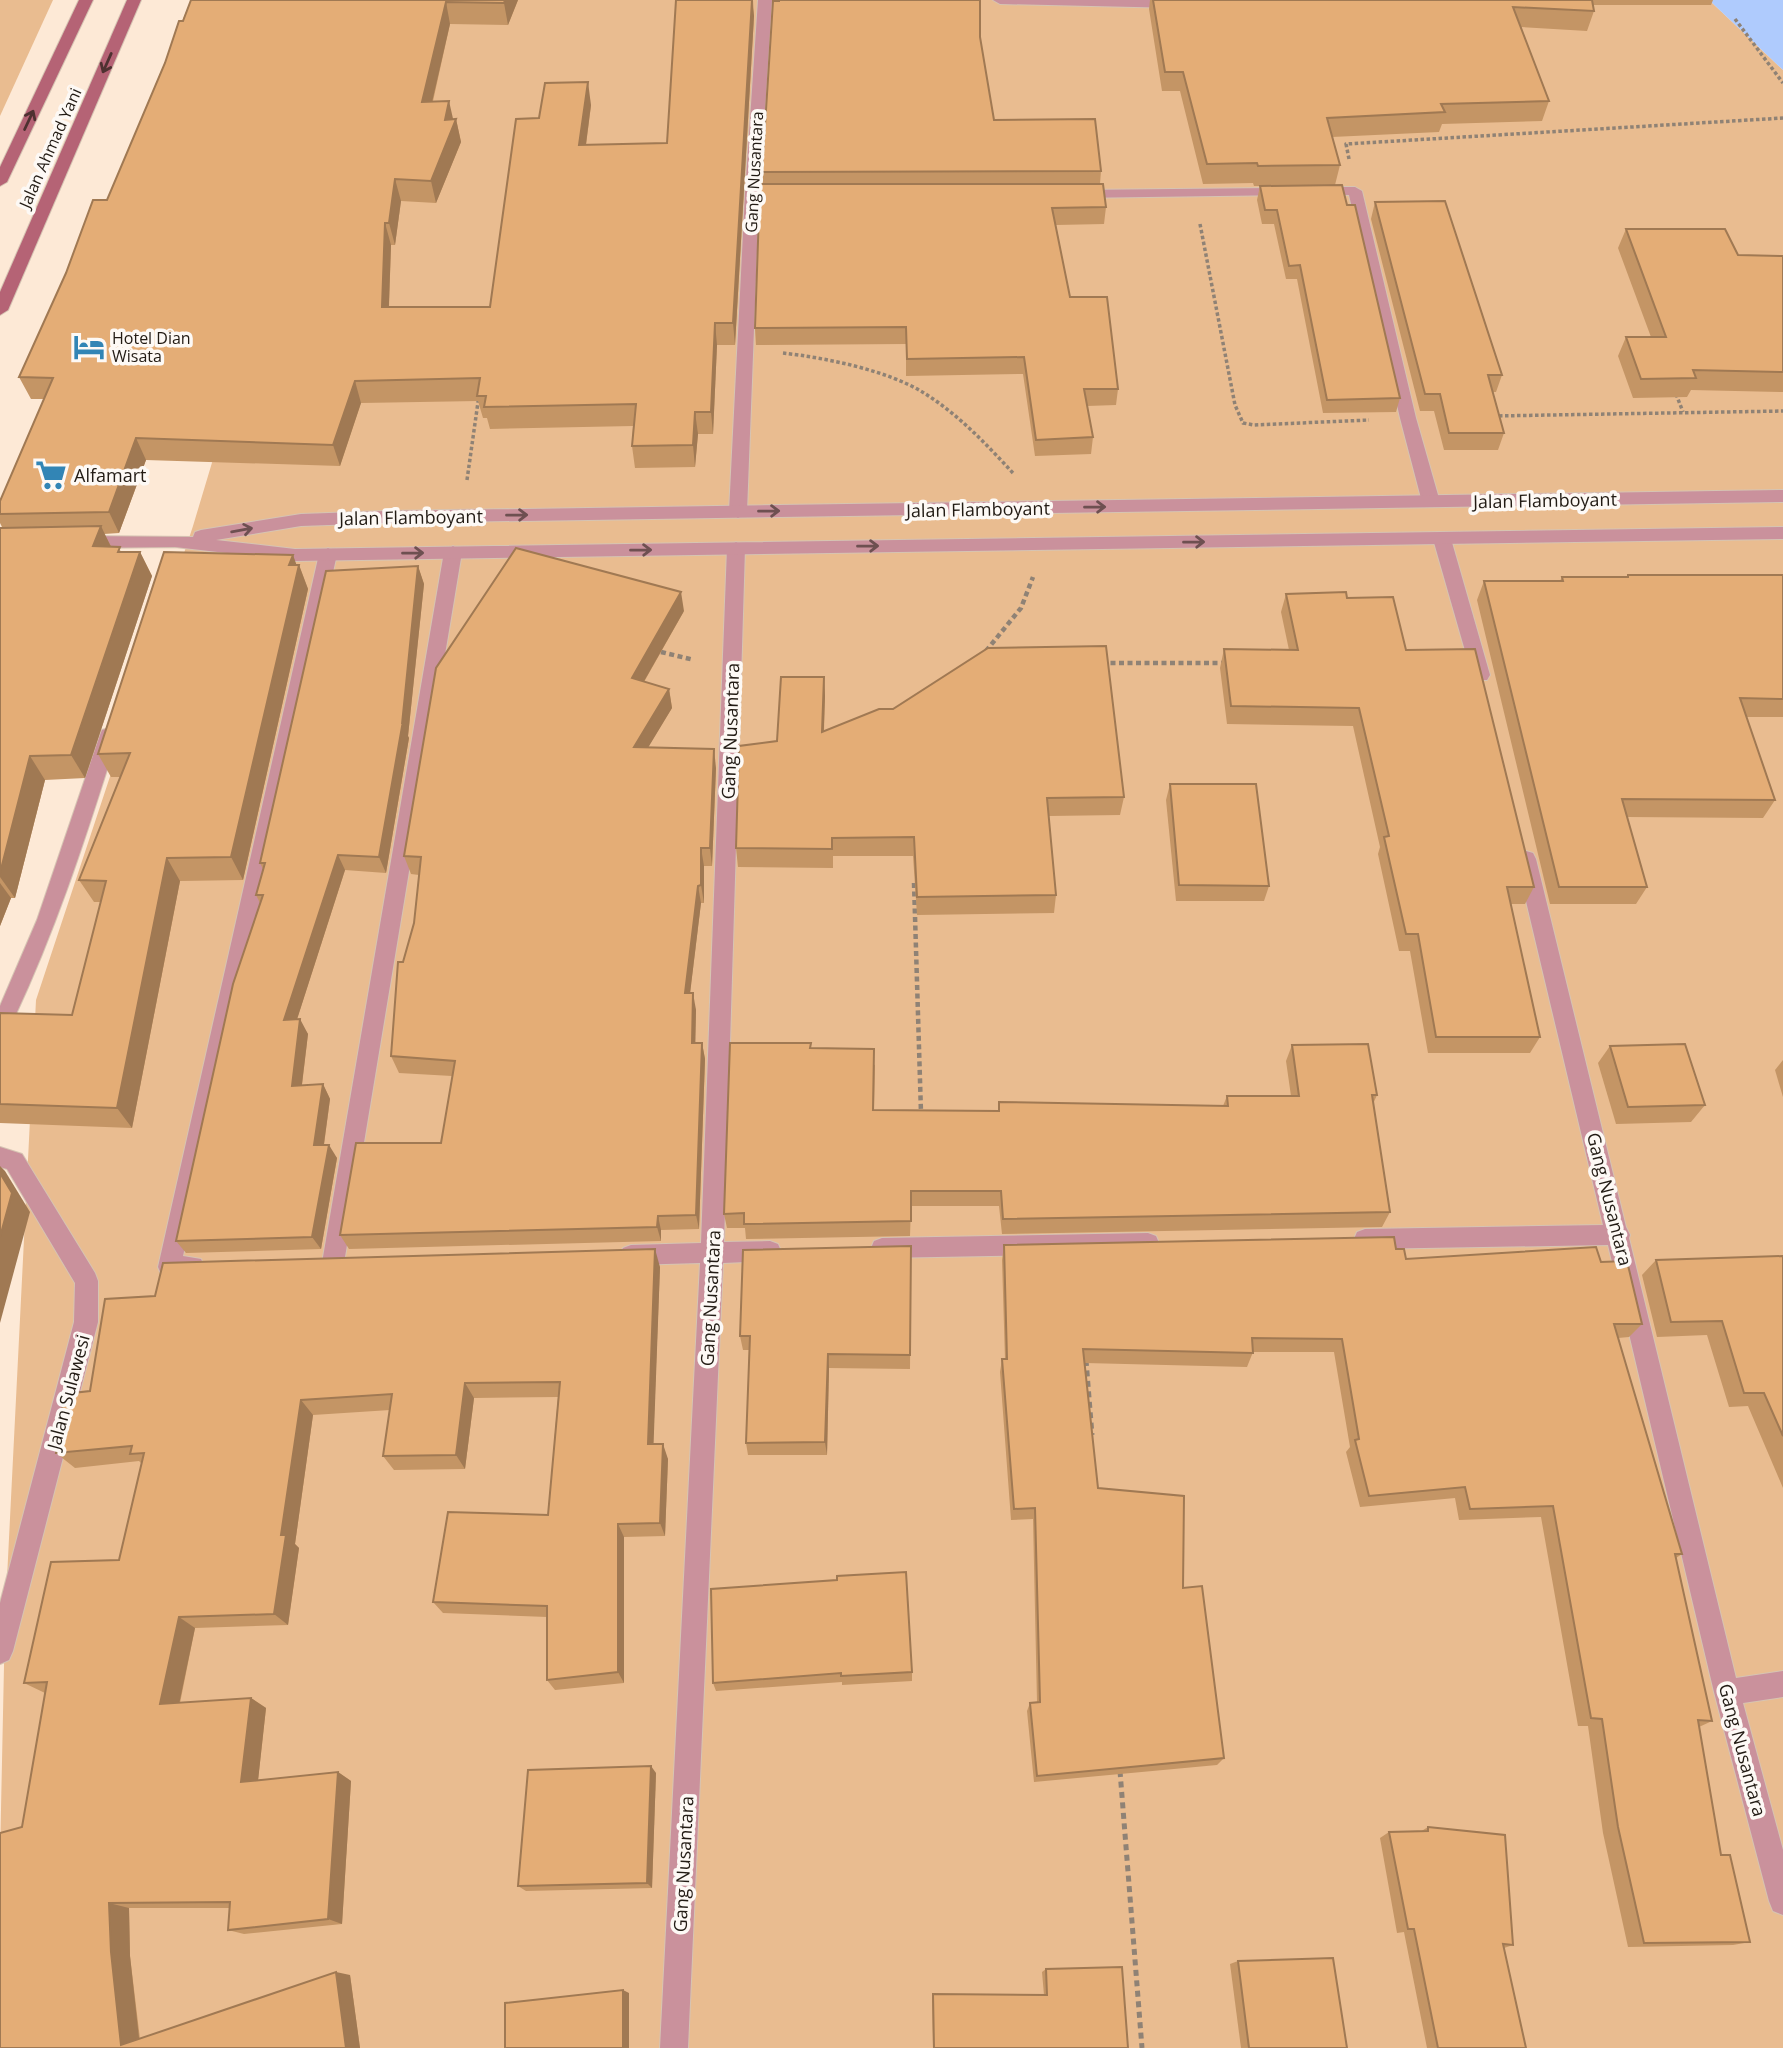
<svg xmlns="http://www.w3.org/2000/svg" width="1783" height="2048" viewBox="0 0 1783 2048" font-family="'Open Sans',sans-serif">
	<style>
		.green { fill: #e9bc90 }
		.water { fill: #afcbfd }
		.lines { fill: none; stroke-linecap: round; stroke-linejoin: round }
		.lane-casing { stroke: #d6c4b3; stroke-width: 2 }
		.street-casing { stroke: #d6c4b3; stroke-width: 2 }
		.secondary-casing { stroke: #d6c4b3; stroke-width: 2 }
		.path-far2 { stroke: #8f8275; stroke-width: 3.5; stroke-dasharray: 3.5 2.5; stroke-linecap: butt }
		.path-far1 { stroke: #8f8275; stroke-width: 4.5; stroke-dasharray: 5 3.5; stroke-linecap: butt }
		.path { stroke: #8f8275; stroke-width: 5; stroke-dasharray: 6 4.5; stroke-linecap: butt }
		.lane { fill: #ca919c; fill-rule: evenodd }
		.street { fill: #ca919c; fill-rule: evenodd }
		.secondary { fill: #b56375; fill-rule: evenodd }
		.wall { fill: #c49565 }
		.shaded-wall { fill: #a07953 }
		.building { fill: #e4ad76; stroke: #a07953; stroke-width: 2 }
		.oneway { stroke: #4e3131 }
		.oneway2 { stroke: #6e5051 }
		.labels { text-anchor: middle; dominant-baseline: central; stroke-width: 7; stroke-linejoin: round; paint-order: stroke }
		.far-street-label { font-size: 16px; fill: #221b14; stroke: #fdf9f5 }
		.far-poi-label { font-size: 16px; fill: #221b14; stroke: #fdf9f5; text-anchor: start }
		.poi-label { font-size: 18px; fill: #221b14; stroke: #fdf9f5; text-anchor: start }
		.street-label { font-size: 18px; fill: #221b14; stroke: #fdf9f5 }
	</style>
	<rect width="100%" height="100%" fill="#fde9d6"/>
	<!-- green -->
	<g class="green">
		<polygon points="0,0 53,0 0,116"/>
		<polygon points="360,0 1709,0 1783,70 1783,2048 0,2048 0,1857 5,1618 36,1000 193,526 307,146"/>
	</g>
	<!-- water -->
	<polygon class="water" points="1709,0 1783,0 1783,70"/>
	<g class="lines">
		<defs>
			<g id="lane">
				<polygon points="758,0 772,0 760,190 788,190 795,194 788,198 759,198 747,512 738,518 729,512 745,194"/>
				<polygon points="993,0 1178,0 1185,4 1178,8 1000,4"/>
				<polygon points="1317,187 1355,187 1362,191 1416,418 1440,502 1437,506 1425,506 1422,502 1400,418 1349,195 1312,194 1310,191"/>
				<polygon points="1285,188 1290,189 1292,192 1290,195 1076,198 1069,194 1076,190"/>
				<polygon points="1442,533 1451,539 1490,675 1487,680 1475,680 1472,675 1433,539"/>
				<polygon points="736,542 745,548 724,1242 770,1241 778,1244 781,1251 778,1258 770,1261 723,1263 688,2048 660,2048 700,1263 631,1265 623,1262 620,1255 623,1248 631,1245 701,1243 727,548"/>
				<polygon points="453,546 462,552 344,1263 341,1270 333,1273 325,1270 322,1263 444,552"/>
				<path d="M328 548 337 554 183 1256 201 1259 204 1266 201 1273C189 1278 173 1279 161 1274L158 1267 319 554Z"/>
				<path d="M109 728 116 730 118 735C86 837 54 937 7 1033L0 1036V1006L37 920 100 735 102 730Z"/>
				<polygon points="1526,851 1533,853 1536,859 1626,1227 1630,1235 1629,1238 1736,1678 1783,1671 1783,1697 1743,1703 1783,1850 1783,1915 1773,1911 1769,1901 1714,1692 1608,1245 1365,1249 1357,1246 1354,1239 1357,1232 1365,1229 1603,1225 1516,859 1519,853"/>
				<polygon points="0,1147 22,1154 95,1273 98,1281 98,1322 13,1651 9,1660 0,1664 0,1603 74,1322 75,1283 7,1169 0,1167"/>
				<polygon points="1148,1233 1156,1236 1159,1243 1156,1250 1148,1253 882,1258 874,1255 871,1248 874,1241 882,1238"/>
			</g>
			<polygon id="street" points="1783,490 1783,502 385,523 301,526 216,540 295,549 1783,527 1783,539 295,561 175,547 82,548 73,542 82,536 193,537 195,532 201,530 301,514 385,511"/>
			<g id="secondary">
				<polygon points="79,0 93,0 7,182 0,186 0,167"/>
				<polygon points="127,0 141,0 8,310 0,315 0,292"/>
			</g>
		</defs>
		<!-- lane casing -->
		<use href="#lane" class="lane-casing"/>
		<!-- street casing -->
		<use href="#street" class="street-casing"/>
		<!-- secondary casing -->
		<use href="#secondary" class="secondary-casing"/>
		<!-- path-far2 -->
		<g class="path-far2">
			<polyline points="1735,19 1783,83"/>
			<polyline points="1349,159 1346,144 1783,118"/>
			<polyline points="1200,224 1235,405 1243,423 1254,425 1369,420"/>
			<path d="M783 353C826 358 887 370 924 393 958 414 986 444 1013 473"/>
			<polyline points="1676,394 1683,412"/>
			<polyline points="1493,416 1783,411"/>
			<polyline points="467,480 479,395"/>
		</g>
		<!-- path-far1 -->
		<g class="path-far1">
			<polyline points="986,651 1021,608 1033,577"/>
			<polyline points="661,652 694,660"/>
			<polyline points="1102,663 1227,663"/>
			<polyline points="914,883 921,1113"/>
		</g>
		<!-- path -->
		<g class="path">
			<polyline points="1086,1360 1092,1435"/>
			<polyline points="1120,1771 1142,2048"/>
		</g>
		<!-- lane -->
		<use href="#lane" class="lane"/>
		<!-- street -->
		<use href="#street" class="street"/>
		<!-- secondary -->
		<use href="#secondary" class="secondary"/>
	</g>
	<!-- wall -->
	<g class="wall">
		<polygon points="191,0 518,0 508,25 450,24 433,101 453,119 456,119 461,142 436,203 401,201 395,245 391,245 389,307 490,307 539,118 591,105 586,145 667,143 676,0 753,0 754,16 735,345 717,345 713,434 698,434 695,467 635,468 632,446 633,426 490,429 487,418 483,418 478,401 361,403 340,466 146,460 119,533 104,534 111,546 123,552 140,552 152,576 85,778 45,780 15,898 11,898 0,926 0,528 2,527 0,523 0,501 44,399 31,399 19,377 107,200"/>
		<polygon points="1150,0 1713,0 1711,5 1593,5 1594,11 1587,31 1521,27 1549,101 1542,121 1442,124 1439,132 1332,137 1340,165 1335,185 1400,398 1396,412 1323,413 1297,279 1286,279 1274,224 1262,224 1257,200 1260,186 1283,186 1254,186 1253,183 1203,184 1180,91 1162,91 1149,9"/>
		<polygon points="980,37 994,120 1101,171 1100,184 1106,207 1104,224 1056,225 1070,297 1118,389 1116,405 1087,406 1093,437 1091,454 1035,456 1023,374 906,376 906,344 756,345 755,328 763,184 762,172"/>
		<polygon points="1375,202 1502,375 1496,392 1493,392 1504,433 1498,450 1444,450 1434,411 1420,411 1371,219"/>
		<polygon points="1626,229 1738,255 1783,256 1783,392 1691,390 1687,397 1633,398 1618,356 1626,337 1651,337 1618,248"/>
		<polygon points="293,555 296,565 299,565 308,589 243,880 180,881 132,1128 0,1123 0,1013 72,1015 101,902 94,902 79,880 120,777 111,777 98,754"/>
		<polygon points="418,566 424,584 408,736 409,738 386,873 345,870 297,1019 308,1034 302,1085 323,1084 330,1099 324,1145 337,1158 321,1249 186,1253 176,1241 260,903 256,895 263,869 260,863"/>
		<polygon points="1628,575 1783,575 1783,717 1746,717 1775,800 1763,818 1627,817 1647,887 1636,904 1550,904 1477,600 1484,581 1560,581 1562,577 1627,577"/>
		<polygon points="1286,594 1347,598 1406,650 1534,887 1525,904 1511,904 1540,1037 1530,1053 1428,1053 1410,951 1399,951 1378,854 1380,847 1353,726 1227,724 1220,668 1224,649 1289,650 1281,612"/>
		<polygon points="684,611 644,682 669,689 672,708 648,747 716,768 712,866 704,866 704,903 701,903 690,993 696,1010 695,1043 702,1043 705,1059 699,1229 661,1230 661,1241 349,1249 340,1235 441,1143 452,1076 399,1073 391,1056 403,962 414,923 419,875 411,874 404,856"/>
		<polygon points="824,677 825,696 824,731 1124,797 1120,815 1049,816 1056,895 1054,913 917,915 913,856 833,856 833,868 738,867 736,848 777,741"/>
		<polygon points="1170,784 1269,886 1264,901 1176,901 1166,800"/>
		<polygon points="811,1043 811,1048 875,1065 874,1110 998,1111 999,1102 1223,1106 1227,1096 1291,1096 1286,1061 1292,1045 1377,1095 1373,1104 1390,1212 1382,1227 1002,1234 999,1206 911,1206 910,1236 746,1239 745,1228 727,1228 724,1214"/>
		<polygon points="1610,1046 1705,1105 1691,1122 1616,1124 1598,1063"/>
		<polygon points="1783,1060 1783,1097 1775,1070"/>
		<polygon points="1004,1245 1396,1249 1406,1259 1601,1262 1642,1324 1629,1337 1618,1338 1682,1554 1676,1558 1712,1721 1699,1727 1721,1855 1750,1942 1733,1945 1628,1947 1603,1833 1588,1726 1578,1726 1541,1517 1459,1520 1455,1498 1360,1507 1346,1452 1350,1447 1334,1352 1253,1352 1247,1367 1085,1363 1098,1488 1183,1588 1224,1758 1217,1765 1034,1782 1027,1711 1030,1703 1037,1702 1033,1519 1011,1520 1000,1372 1002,1359 1005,1359 1002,1260"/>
		<polygon points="911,1246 910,1369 829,1368 827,1455 748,1455 746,1443 749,1350 743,1350 740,1336"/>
		<polygon points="1783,1256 1783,1488 1748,1406 1729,1407 1707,1335 1657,1337 1642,1275 1656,1260"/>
		<polygon points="660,1267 653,1444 668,1459 665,1536 624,1537 624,1683 555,1690 547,1680 547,1617 443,1613 433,1602 548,1515 558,1397 474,1398 465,1469 394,1470 383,1456 390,1410 313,1415 295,1544 299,1548 288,1625 195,1628 180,1703 251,1698 266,1708 258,1780 338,1772 351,1781 342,1924 244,1934 228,1930 230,1908 129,1908 130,1956 140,2039 350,1975 360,2048 0,2048 22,1827 45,1693 24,1683 119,1560 142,1464 139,1461 75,1468 56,1453 90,1391"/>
		<polygon points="711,1589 912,1672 912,1681 842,1685 842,1682 716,1691 713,1683"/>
		<polygon points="656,1773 652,1888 526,1891 518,1886"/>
		<polygon points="1428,1827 1513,1945 1504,1948 1526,2048 1427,2048 1404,1932 1397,1933 1380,1838 1389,1832 1420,1832"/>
		<polygon points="1238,1961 1347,2048 1241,2048 1230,1964"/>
		<polygon points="1046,1969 1128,2048 933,2048 932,1997 933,1994 1044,1995 1042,1972"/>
	</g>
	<!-- shaded-wall -->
	<g class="shaded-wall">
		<polygon points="505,0 518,0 508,25 504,3"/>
		<polygon points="752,0 754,16 735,345 733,323"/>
		<polygon points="446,2 450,24 427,124 422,102"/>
		<polygon points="588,82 591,105 583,167 579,145"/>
		<polygon points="449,101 454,123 456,119 461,142 436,203 431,181"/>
		<polygon points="395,179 401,201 395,245 389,223"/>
		<polygon points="385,223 391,245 388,330 382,307"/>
		<polygon points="715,323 717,345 713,434 711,412"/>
		<polygon points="355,381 361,403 340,466 333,445"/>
		<polygon points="695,412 698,434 695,467 693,445"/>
		<polygon points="136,438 146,460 119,533 109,512"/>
		<polygon points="101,526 113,551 93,546"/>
		<polygon points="140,552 152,576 85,778 71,755"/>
		<polygon points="293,555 298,569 299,565 308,589 243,880 231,857 289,565"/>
		<polygon points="418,566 424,584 408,736 409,738 386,873 379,857 402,724"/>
		<polygon points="681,592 684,611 635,697 632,678"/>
		<polygon points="824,677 825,696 823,751 822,732"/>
		<polygon points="669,689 672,708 637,766 634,747"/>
		<polygon points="714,749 716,768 712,866 710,848"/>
		<polygon points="30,756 45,780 15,898 0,877 0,873"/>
		<polygon points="701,848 704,866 704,903 701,885"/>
		<polygon points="338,855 345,870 292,1035 284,1020"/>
		<polygon points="167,858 180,881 132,1128 117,1108"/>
		<polygon points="0,883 11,898 0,926"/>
		<polygon points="698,886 701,903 688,1010 685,993"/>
		<polygon points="693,993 696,1010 695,1059 692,1043"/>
		<polygon points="300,1019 308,1034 300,1100 292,1086"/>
		<polygon points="702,1043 705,1059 699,1229 696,1215"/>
		<polygon points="323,1084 330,1099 322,1158 314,1145"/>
		<polygon points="329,1145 337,1158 321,1249 312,1237"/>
		<polygon points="0,1166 5,1171 30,1212 0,1323"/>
		<polygon points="658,1216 661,1230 661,1241 657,1227"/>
		<polygon points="655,1249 660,1267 653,1459 648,1444"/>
		<polygon points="828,1354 829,1368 827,1455 825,1442"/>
		<polygon points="465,1383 474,1398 465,1469 456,1455"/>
		<polygon points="301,1400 313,1415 295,1544 299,1548 288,1625 274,1614 281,1535"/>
		<polygon points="663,1444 668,1459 665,1536 660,1523"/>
		<polygon points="618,1524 624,1537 624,1683 618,1672"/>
		<polygon points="179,1617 195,1628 177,1714 160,1704"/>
		<polygon points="251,1698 266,1708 257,1790 241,1782"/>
		<polygon points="651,1766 656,1773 652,1888 647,1883"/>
		<polygon points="338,1772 351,1781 342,1924 328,1919"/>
		<polygon points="109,1903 129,1908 130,1956 140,2047 121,2045 111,1952"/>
		<polygon points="336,1972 350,1975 360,2048 346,2048"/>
		<polygon points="623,1990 629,1993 629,2048 623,2048"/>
	</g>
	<!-- building -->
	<g class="building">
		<polygon points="191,0 505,0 504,3 446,2 422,102 449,101 445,120 456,119 431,181 395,179 389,223 385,223 382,307 490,307 516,119 539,118 545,83 588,82 579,145 667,143 676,0 752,0 733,323 715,323 711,412 695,412 693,445 632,446 636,404 484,407 486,396 477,396 480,378 355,381 333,445 136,438 109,512 0,514 0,501 53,378 19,377 66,273 93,200 107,200 165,63 179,21 183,21"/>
		<polygon points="779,0 980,0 980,37 994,120 1095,119 1101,171 762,172 773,1 779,1"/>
		<polygon points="1153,0 1592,0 1594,11 1513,7 1549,101 1441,104 1445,112 1327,118 1340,165 1258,166 1257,163 1207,164 1183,72 1165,72"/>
		<polygon points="760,184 1103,184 1106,207 1052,208 1070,297 1107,297 1118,389 1084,389 1093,437 1036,440 1024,357 907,359 906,327 755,328"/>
		<polygon points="1342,185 1347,205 1355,205 1400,398 1327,400 1300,265 1289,266 1277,210 1265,210 1260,186"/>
		<polygon points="1445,201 1502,375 1488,375 1504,433 1449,433 1440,394 1425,394 1375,202"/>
		<polygon points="1626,229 1725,229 1738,255 1783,256 1783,372 1693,370 1696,378 1641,379 1626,337 1666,337"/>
		<polygon points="101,526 93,546 120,547 118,552 140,552 71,755 30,756 0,873 0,528"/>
		<polygon points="516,548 681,592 632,678 669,689 634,747 714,749 710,848 701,848 701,885 698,886 685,993 693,993 692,1043 702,1043 696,1215 658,1216 657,1227 340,1235 356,1143 441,1143 455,1061 391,1056 398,962 403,962 414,923 421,857 404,856 436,668"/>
		<polygon points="164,552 293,555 289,565 299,565 231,857 167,858 117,1108 0,1104 0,1013 72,1015 106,881 79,880 130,753 98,754"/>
		<polygon points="418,566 402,724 403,721 379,857 338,855 284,1020 300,1019 292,1086 323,1084 314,1145 329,1145 312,1237 176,1241 233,984 263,895 256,895 265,863 260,863 326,571"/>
		<polygon points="1628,575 1783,575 1783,699 1740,698 1775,800 1622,799 1647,887 1559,887 1484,581 1563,581 1562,577 1628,577"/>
		<polygon points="1346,592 1347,598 1393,597 1406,650 1475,649 1534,887 1507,887 1540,1037 1436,1037 1418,934 1406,934 1384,837 1389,836 1359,708 1231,706 1224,649 1298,650 1286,594"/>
		<polygon points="1106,646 1124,797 1047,798 1056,895 917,897 914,837 832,838 832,849 736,848 739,746 777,741 781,677 824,677 822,732 879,709 893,709 988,648"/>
		<polygon points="1170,784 1256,784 1269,886 1179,885"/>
		<polygon points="730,1043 811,1043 810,1048 874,1049 873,1110 999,1111 999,1102 1228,1106 1227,1096 1299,1096 1292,1045 1368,1044 1377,1095 1372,1095 1390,1212 1003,1219 1001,1191 911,1191 911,1221 744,1224 744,1213 724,1214"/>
		<polygon points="1685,1044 1705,1105 1628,1107 1610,1046"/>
		<polygon points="0,1173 12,1193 0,1237"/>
		<polygon points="1394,1237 1396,1249 1404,1249 1406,1259 1596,1247 1601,1262 1627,1261 1642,1324 1614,1324 1682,1554 1675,1554 1712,1721 1698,1720 1721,1855 1730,1855 1750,1942 1644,1943 1618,1827 1602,1719 1591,1718 1553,1506 1470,1509 1465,1487 1369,1496 1355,1440 1359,1439 1342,1339 1252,1338 1253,1353 1083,1349 1098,1488 1184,1496 1183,1588 1202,1586 1224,1758 1037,1776 1030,1703 1040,1702 1035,1508 1014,1509 1002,1359 1007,1359 1004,1245"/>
		<polygon points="911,1246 910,1355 828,1354 825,1442 746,1443 750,1336 740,1336 743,1250"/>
		<polygon points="655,1249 648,1444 663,1444 660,1523 618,1524 618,1672 547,1680 547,1606 433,1602 448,1512 548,1515 560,1382 465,1383 456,1455 383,1456 392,1394 301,1400 281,1535 286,1535 274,1614 179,1617 160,1704 251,1698 241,1782 338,1772 328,1919 228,1930 230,1902 109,1903 111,1952 121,2045 336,1972 346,2048 0,2048 0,1833 22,1827 47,1682 24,1683 51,1562 119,1560 144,1453 130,1454 132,1446 56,1453 64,1394 90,1391 105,1299 155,1296 163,1263"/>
		<polygon points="1783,1256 1783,1436 1764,1393 1744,1393 1722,1321 1671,1322 1656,1260"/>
		<polygon points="906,1572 912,1672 841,1676 841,1673 713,1683 711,1589 837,1580 837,1576"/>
		<polygon points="651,1766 647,1883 518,1886 528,1770"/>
		<polygon points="1428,1827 1505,1835 1513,1945 1503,1944 1526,2048 1438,2048 1414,1929 1408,1929 1389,1832 1428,1831"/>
		<polygon points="1333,1958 1347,2048 1249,2048 1238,1961"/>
		<polygon points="1122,1967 1128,2048 934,2048 933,1994 1047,1995 1046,1969"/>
		<polygon points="623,1990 623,2048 505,2048 505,2003"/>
	</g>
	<!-- one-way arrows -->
	<defs><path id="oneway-shaft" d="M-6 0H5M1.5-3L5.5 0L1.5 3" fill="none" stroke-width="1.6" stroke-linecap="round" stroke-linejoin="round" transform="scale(1.75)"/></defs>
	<g class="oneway">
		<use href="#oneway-shaft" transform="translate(107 63) rotate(114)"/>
		<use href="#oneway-shaft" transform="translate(29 120) rotate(-65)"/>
	</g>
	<g class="oneway2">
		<use href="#oneway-shaft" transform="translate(1095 507) rotate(-1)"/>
		<use href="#oneway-shaft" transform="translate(769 511) rotate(-1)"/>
		<use href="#oneway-shaft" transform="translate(517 515) rotate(-1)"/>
		<use href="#oneway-shaft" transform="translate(242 530) rotate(-10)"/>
		<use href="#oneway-shaft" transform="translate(1194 542) rotate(-1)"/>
		<use href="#oneway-shaft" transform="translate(868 546) rotate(-1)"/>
		<use href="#oneway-shaft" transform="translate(641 550) rotate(-1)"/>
		<use href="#oneway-shaft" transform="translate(413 553) rotate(-1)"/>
	</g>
	<!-- icons -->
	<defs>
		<symbol id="hotel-bare" viewBox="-9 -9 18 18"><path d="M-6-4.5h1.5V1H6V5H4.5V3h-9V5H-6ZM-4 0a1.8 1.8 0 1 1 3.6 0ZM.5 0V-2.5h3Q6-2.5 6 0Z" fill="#3285b5" stroke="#fdf9f5" stroke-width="2.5" paint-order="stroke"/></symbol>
		<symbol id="supermarket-bare" viewBox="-9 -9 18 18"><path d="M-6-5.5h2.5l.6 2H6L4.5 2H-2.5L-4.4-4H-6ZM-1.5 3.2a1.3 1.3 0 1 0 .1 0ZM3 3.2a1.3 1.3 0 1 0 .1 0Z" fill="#3285b5" stroke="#fdf9f5" stroke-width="2.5" paint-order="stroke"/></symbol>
	</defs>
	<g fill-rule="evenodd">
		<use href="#hotel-bare" x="67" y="325" width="44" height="44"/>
		<use href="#supermarket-bare" x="29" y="453" width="44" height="44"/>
	</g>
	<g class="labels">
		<!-- far-street labels -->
		<g class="far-street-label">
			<text transform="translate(50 148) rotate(-66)">Jalan Ahmad Yani</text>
			<text transform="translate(754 172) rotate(-87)">Gang Nusantara</text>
		</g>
		<!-- far-poi labels -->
		<g class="far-poi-label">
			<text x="112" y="338">Hotel Dian<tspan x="112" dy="18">Wisata</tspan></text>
		</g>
		<!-- poi labels -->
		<g class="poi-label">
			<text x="74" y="475">Alfamart</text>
		</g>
		<!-- street labels -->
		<g class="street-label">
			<text transform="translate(1545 500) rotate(-1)">Jalan Flamboyant</text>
			<text transform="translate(978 509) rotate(-1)">Jalan Flamboyant</text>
			<text transform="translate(411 517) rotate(-1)">Jalan Flamboyant</text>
			<text transform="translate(730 731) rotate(-88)">Gang Nusantara</text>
			<text transform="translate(1610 1199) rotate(76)">Gang Nusantara</text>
			<text transform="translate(710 1298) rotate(-87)">Gang Nusantara</text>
			<text transform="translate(68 1392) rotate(-75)">Jalan Sulawesi</text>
			<text transform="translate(1743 1750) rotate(75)">Gang Nusantara</text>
			<text transform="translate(683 1864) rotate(-87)">Gang Nusantara</text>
		</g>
	</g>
</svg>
